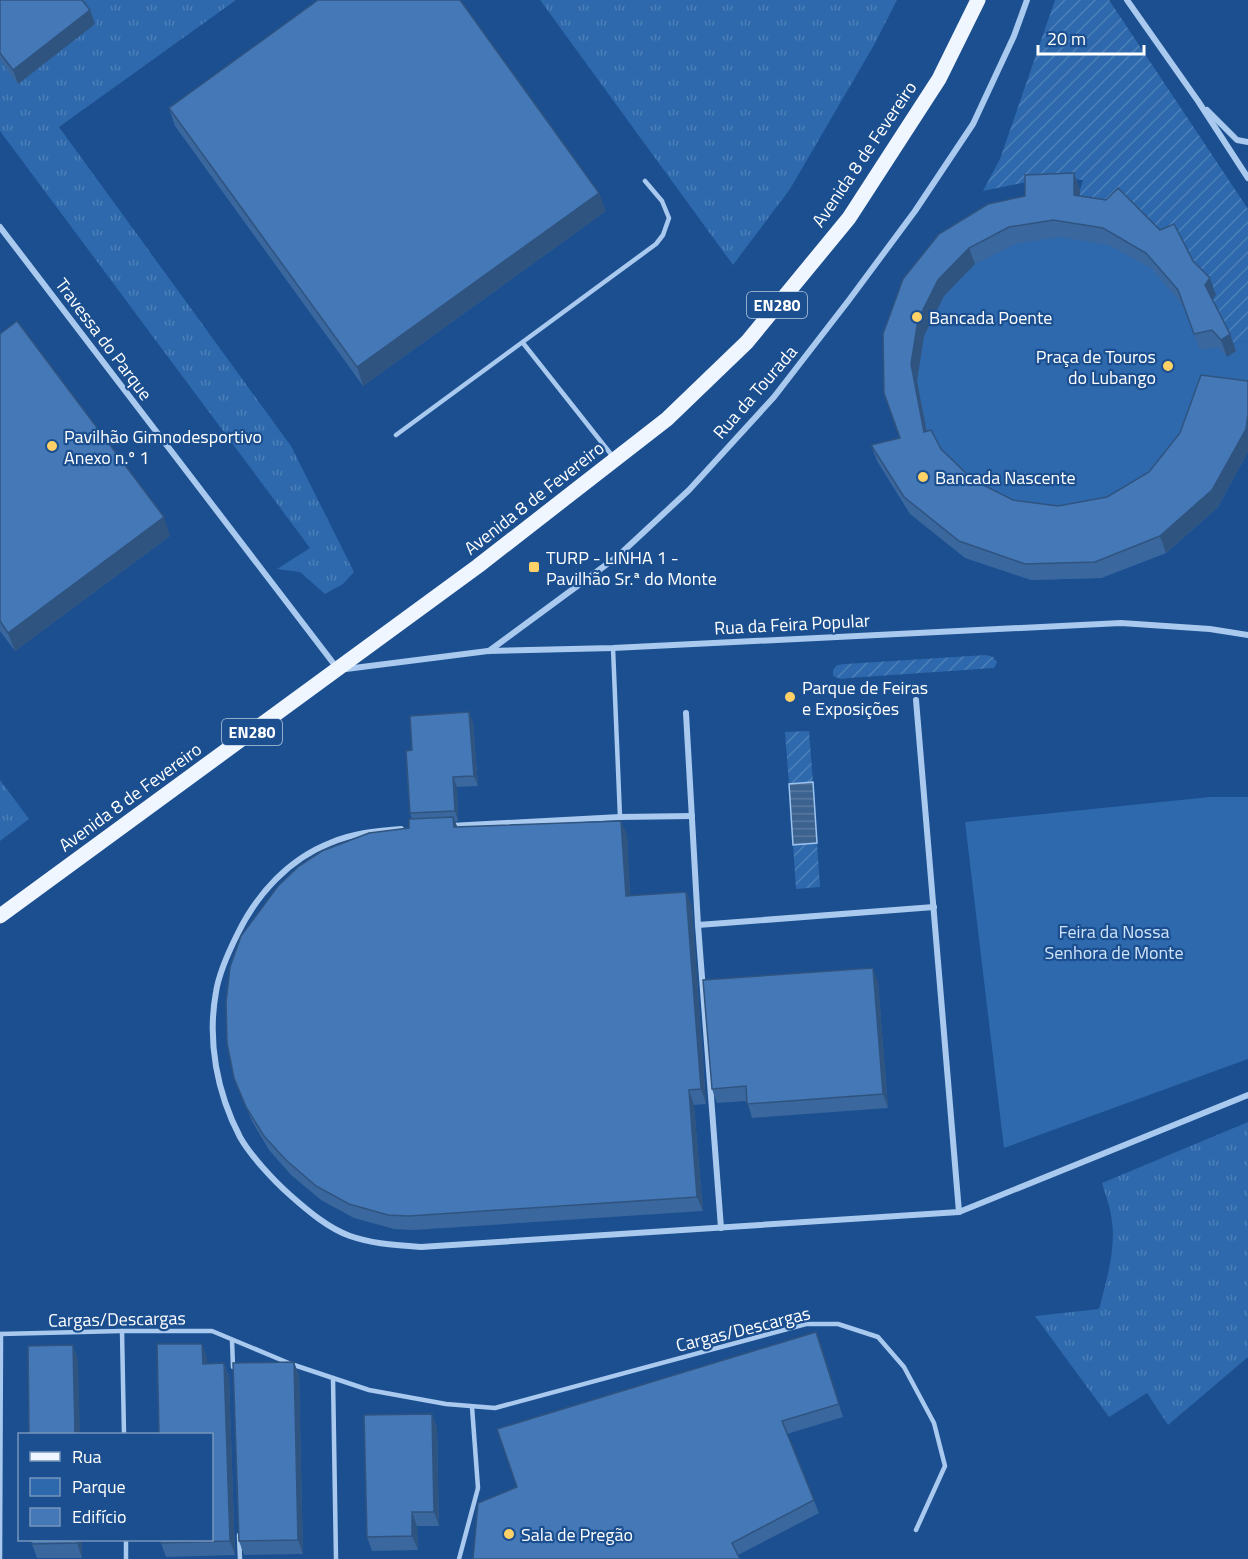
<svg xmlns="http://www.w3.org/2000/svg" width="1248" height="1559" viewBox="0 0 1248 1559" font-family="'Titillium Web',sans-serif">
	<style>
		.grass { fill: url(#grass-tufts) }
		.park { fill: #2e69ad }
		.garden { fill: url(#garden-furrows) }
		.water { fill: url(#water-rules); stroke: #9cc4f0; stroke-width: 1.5 }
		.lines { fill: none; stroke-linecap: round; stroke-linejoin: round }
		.lane { stroke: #a9c9ee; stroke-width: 4.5 }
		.street { stroke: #a9c9ee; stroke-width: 6 }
		.primary { stroke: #f0f6ff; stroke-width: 15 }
		.wall { fill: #3a679d }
		.shaded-wall { fill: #305480 }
		.building { fill: #4478b7; stroke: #305480; stroke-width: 1.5 }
		.poi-dot { fill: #ffd166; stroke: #1b4f8f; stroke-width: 2 }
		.labels { text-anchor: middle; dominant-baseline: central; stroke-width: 4.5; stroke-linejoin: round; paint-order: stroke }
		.shield { fill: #1b4f8f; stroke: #bbcadd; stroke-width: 1.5 }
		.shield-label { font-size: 16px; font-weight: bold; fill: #fff }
		.street-label { font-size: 18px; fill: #fff; stroke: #1b4f8f }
		.poi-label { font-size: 18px; fill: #fff; stroke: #1b4f8f; text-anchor: start }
		.park-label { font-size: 18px; fill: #cfe3fa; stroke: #1b4f8f }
	</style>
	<defs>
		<pattern id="grass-tufts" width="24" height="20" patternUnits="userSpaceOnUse" patternTransform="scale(1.5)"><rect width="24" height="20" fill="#2e69ad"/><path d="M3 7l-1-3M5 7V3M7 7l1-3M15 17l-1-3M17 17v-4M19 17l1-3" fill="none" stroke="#4d80b9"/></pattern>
		<pattern id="garden-furrows" width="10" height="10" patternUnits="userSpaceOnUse" patternTransform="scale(1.5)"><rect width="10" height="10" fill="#2e69ad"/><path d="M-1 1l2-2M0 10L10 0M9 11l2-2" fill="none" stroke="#4d80b9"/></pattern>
		<pattern id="water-rules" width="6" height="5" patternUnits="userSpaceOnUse" patternTransform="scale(1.5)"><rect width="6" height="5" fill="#3c6290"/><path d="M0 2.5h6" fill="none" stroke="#597aa1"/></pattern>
	</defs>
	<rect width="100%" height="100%" fill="#1b4f8f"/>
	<!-- grass -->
	<g class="grass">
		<polygon points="0,0 236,0 59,127 291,446 354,572 343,584 325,594 300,572 277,569 310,548 0,131"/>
		<polygon points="540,0 897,0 874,45 790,189 733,265"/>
		<polygon points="0,780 29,819 0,841"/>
		<path d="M1248 1122V1357L1168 1425 1147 1393 1109 1417 1035 1316 1099 1309C1107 1279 1117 1246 1111 1215 1109 1204 1105 1193 1102 1183Z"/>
	</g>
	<!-- park -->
	<g class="park">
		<polygon points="1110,215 1227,345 1248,341 1248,452 1218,507 1166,553 1101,578 1031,580 890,409 945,251"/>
		<polygon points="1210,797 1248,797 1248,1059 1004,1148 965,822"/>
	</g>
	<!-- garden -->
	<g class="garden">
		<polygon points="1055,0 1109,0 1248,209 1248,341 1227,345 1224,328 1080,212 1080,190 1083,180 1051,177 983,191 1000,159"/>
		<polygon points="986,655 993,657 997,662 994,668 848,678 841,679 833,676 833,670 837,665 845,664"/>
		<polygon points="809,731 813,782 789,784 785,732"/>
		<polygon points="817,843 820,887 796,889 793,845"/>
	</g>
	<!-- water -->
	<polygon class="water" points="813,782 817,843 793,845 789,784"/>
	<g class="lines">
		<!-- lane -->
		<g class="lane">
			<polyline points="523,343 614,458"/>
			<polyline points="396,435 656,244 663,235 669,218 662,201 645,181"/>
			<polyline points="613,648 620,817"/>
			<polyline points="122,1331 124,1434"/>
			<polyline points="0,1334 122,1331 212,1331 291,1364 369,1390 446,1404 495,1408 806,1324 838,1324 878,1337 904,1367 934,1423 945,1466 916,1530"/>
			<polyline points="232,1340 233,1367"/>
			<polyline points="333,1378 336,1559"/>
			<polyline points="239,1535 240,1559"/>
			<polyline points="126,1540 126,1559"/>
			<polyline points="0,1559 1,1334"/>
			<polyline points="459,1559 478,1488 472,1407"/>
		</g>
		<!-- street -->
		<g class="street">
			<polyline points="1127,0 1198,101 1248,178"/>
			<polyline points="1207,110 1237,140 1248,142"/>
			<polyline points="0,227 337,668"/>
			<polyline points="489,651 618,556 689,490 774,397 849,300 915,211 973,124 1014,36 1027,0"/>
			<polyline points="346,669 488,651 613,648 1121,623 1210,629 1248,635"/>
			<polyline points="916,700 959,1212"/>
			<polyline points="686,713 698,925 721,1228"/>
			<polyline points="450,826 620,817 692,816"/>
			<path d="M401 829C376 831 353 833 330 843 289 859 257 894 238 933 229 951 219 972 216 992 207 1041 217 1093 240 1137 250 1155 274 1181 290 1195 308 1211 328 1228 350 1236 373 1244 397 1245 421 1247L959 1212 1248 1095"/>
			<polyline points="698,925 934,907"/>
		</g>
		<!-- primary -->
		<polyline class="primary" points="0,916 478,566 667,419 747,342 849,218 939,79 978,0"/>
	</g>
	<!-- wall -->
	<g class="wall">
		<polygon points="0,0 90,10 95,24 18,84 0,61"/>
		<polygon points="169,108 606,211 363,386 175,126"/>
		<polygon points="1074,173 1080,190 1080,196 1193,261 1216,295 1212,299 1236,351 1227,357 1218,347 1200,350 1184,307 1152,269 1109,245 1059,237 1015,244 975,264 944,296 924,336 917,381 927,431 941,449 973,480 1013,500 1058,506 1218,507 1166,553 1101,578 1031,580 965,558 910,514 877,461 871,445 900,438 903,279"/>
		<polygon points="0,334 170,536 15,651 0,631"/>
		<polygon points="473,722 478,786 457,787 458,821 455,821 457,827 627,835 630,896 686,892 692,906 706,1104 694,1105 703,1211 414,1230 394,1229 354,1218 321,1200 291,1175 269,1150 252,1121 234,1078 409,828 412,819 410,813 412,750"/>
		<polygon points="878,982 888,1108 752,1118 747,1101 717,1103 712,1089"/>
		<polygon points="816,1332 843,1417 787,1434 819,1513 738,1555 517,1487"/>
		<polygon points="207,1358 207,1363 224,1363 229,1377 235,1555 166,1557 161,1543 159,1434"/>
		<polygon points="294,1362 299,1376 303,1554 244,1555 239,1541"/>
		<polygon points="432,1414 437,1428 439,1526 417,1526 418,1550 372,1551 367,1537"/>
		<polygon points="82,1539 82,1558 37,1558 32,1544"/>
	</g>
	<!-- shaded-wall -->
	<g class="shaded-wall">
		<polygon points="90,10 95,24 18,84 13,70"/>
		<polygon points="1074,173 1080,190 1080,212 1074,195"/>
		<polygon points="599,193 606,211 363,386 357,367"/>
		<polygon points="969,248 975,264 944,296 924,336 917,381 930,449 924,432 911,364 918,320 938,280"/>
		<polygon points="1210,278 1216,295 1211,301 1205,285"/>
		<polygon points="1230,334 1236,351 1227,357 1221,340"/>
		<polygon points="1248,414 1248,452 1218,507 1166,553 1160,536"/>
		<polygon points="164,517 170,536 15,651 8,633"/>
		<polygon points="469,712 473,722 478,786 474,776"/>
		<polygon points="453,777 457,787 458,821 455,811"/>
		<polygon points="453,817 459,831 454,827"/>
		<polygon points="621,821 627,835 631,910 626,896"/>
		<polygon points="686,892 692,906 706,1104 701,1089"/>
		<polygon points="873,968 878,982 888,1108 883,1094"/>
		<polygon points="689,1090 694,1105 703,1211 697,1197"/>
		<polygon points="816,1332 821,1344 843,1417 839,1404"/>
		<polygon points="202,1344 207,1358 208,1378 203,1364"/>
		<polygon points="73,1345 78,1359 80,1434 75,1434"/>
		<polygon points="294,1362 299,1376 303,1554 298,1540"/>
		<polygon points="224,1363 229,1377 235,1555 230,1541"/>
		<polygon points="432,1414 437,1428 439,1526 434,1512"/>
		<polygon points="412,1512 417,1526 418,1550 412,1536"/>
		<polygon points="77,1539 82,1539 82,1558 77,1543"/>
	</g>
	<!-- building -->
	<g class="building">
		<polygon points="0,0 82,0 90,10 13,70 0,53"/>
		<polygon points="318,0 460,0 599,193 357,367 169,108"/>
		<polygon points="1074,173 1074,195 1106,200 1118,188 1160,230 1174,224 1193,261 1210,278 1205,285 1230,334 1221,340 1212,330 1194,334 1178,290 1146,253 1103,228 1053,220 1009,227 969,248 938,280 918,320 911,364 924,432 931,430 941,449 973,480 1013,500 1058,506 1107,497 1149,472 1180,433 1201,375 1248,381 1248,414 1246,429 1212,490 1160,536 1095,562 1025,564 959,541 904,497 871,445 900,438 884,393 883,334 903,279 939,234 988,204 1025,196 1025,175"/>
		<polygon points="17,321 164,517 8,633 0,621 0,334"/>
		<polygon points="469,712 474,776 453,777 455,811 410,813 406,751 412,750 410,716"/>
		<polygon points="453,817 454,827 621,821 626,896 686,892 701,1089 689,1090 697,1197 409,1216 388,1215 349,1204 316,1186 286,1160 264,1136 246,1107 234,1078 227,1043 226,1003 230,967 241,936 278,886 299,866 322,851 369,833 409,828 409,819"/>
		<polygon points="873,968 883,1094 747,1104 746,1086 712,1089 703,980"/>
		<polygon points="816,1332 839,1404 782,1421 814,1500 732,1543 740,1559 473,1559 478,1503 517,1487 497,1429"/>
		<polygon points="157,1344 202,1344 203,1364 224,1363 230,1541 161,1543 161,1539 212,1539 212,1434 159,1434"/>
		<polygon points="73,1345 75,1434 29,1434 28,1346"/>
		<polygon points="294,1362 298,1540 239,1541 233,1363"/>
		<polygon points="432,1414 434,1512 412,1512 412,1536 367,1537 364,1415"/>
		<polygon points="31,1539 77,1539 77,1543 32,1544"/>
	</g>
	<!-- markers -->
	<g class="poi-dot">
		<circle cx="917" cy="317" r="6"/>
		<circle cx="1168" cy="366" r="6"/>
		<circle cx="52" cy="446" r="6"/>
		<circle cx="923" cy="477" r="6"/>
		<rect x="528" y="561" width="12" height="12" rx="3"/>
		<circle cx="790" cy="697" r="6"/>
		<circle cx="509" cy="1534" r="6"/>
	</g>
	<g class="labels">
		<!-- shield labels -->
		<g class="shield">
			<rect x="747" y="292" width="60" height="26" rx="4.5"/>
			<rect x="222" y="719" width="60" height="26" rx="4.5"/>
		</g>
		<g class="shield-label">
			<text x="777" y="305">EN280</text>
			<text x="252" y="732">EN280</text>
		</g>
		<!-- street labels -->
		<g class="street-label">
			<text transform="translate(864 154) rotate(-56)">Avenida 8 de Fevereiro</text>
			<text transform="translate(104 339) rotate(53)">Travessa do Parque</text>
			<text transform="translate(755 392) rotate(-49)">Rua da Tourada</text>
			<text transform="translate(534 498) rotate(-38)">Avenida 8 de Fevereiro</text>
			<text transform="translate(792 624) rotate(-3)">Rua da Feira Popular</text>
			<text transform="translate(130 797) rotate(-36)">Avenida 8 de Fevereiro</text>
			<text transform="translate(117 1319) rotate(-1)">Cargas/Descargas</text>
			<text transform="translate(743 1329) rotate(-14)">Cargas/Descargas</text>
		</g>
		<!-- poi labels -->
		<g class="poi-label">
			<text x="929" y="317">Bancada Poente</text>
			<text x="1156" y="356" text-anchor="end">Praça de Touros<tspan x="1156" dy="21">do Lubango</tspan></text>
			<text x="64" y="436">Pavilhão Gimnodesportivo<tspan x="64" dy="21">Anexo n.º 1</tspan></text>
			<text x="935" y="477">Bancada Nascente</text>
			<text x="546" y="557">TURP - LINHA 1 -<tspan x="546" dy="21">Pavilhão Sr.ª do Monte</tspan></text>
			<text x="802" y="687">Parque de Feiras<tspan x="802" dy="21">e Exposições</tspan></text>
			<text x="521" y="1534">Sala de Pregão</text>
		</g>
		<!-- park labels -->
		<g class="park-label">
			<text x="1114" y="931">Feira da Nossa<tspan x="1114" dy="21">Senhora de Monte</tspan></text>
		</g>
	</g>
	<!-- legend -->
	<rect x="18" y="1433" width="195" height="108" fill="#1b4f8f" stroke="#7695bc" stroke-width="1.5"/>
	<rect x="30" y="1452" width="30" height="9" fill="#f0f6ff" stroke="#7695bc" stroke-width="1.5"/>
	<text x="72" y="1463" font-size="18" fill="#ffffff">Rua</text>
	<rect x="30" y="1478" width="30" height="18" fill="#2e69ad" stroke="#7695bc" stroke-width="1.5"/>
	<text x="72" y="1493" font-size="18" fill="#ffffff">Parque</text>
	<rect x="30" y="1508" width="30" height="18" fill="#4478b7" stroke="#7695bc" stroke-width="1.5"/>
	<text x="72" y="1523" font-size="18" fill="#ffffff">Edifício</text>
	<!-- scale -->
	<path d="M1038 45v9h106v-9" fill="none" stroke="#ffffff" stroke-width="3"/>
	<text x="1047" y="45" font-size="18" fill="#ffffff" stroke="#1b4f8f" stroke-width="4.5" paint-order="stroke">20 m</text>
</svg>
